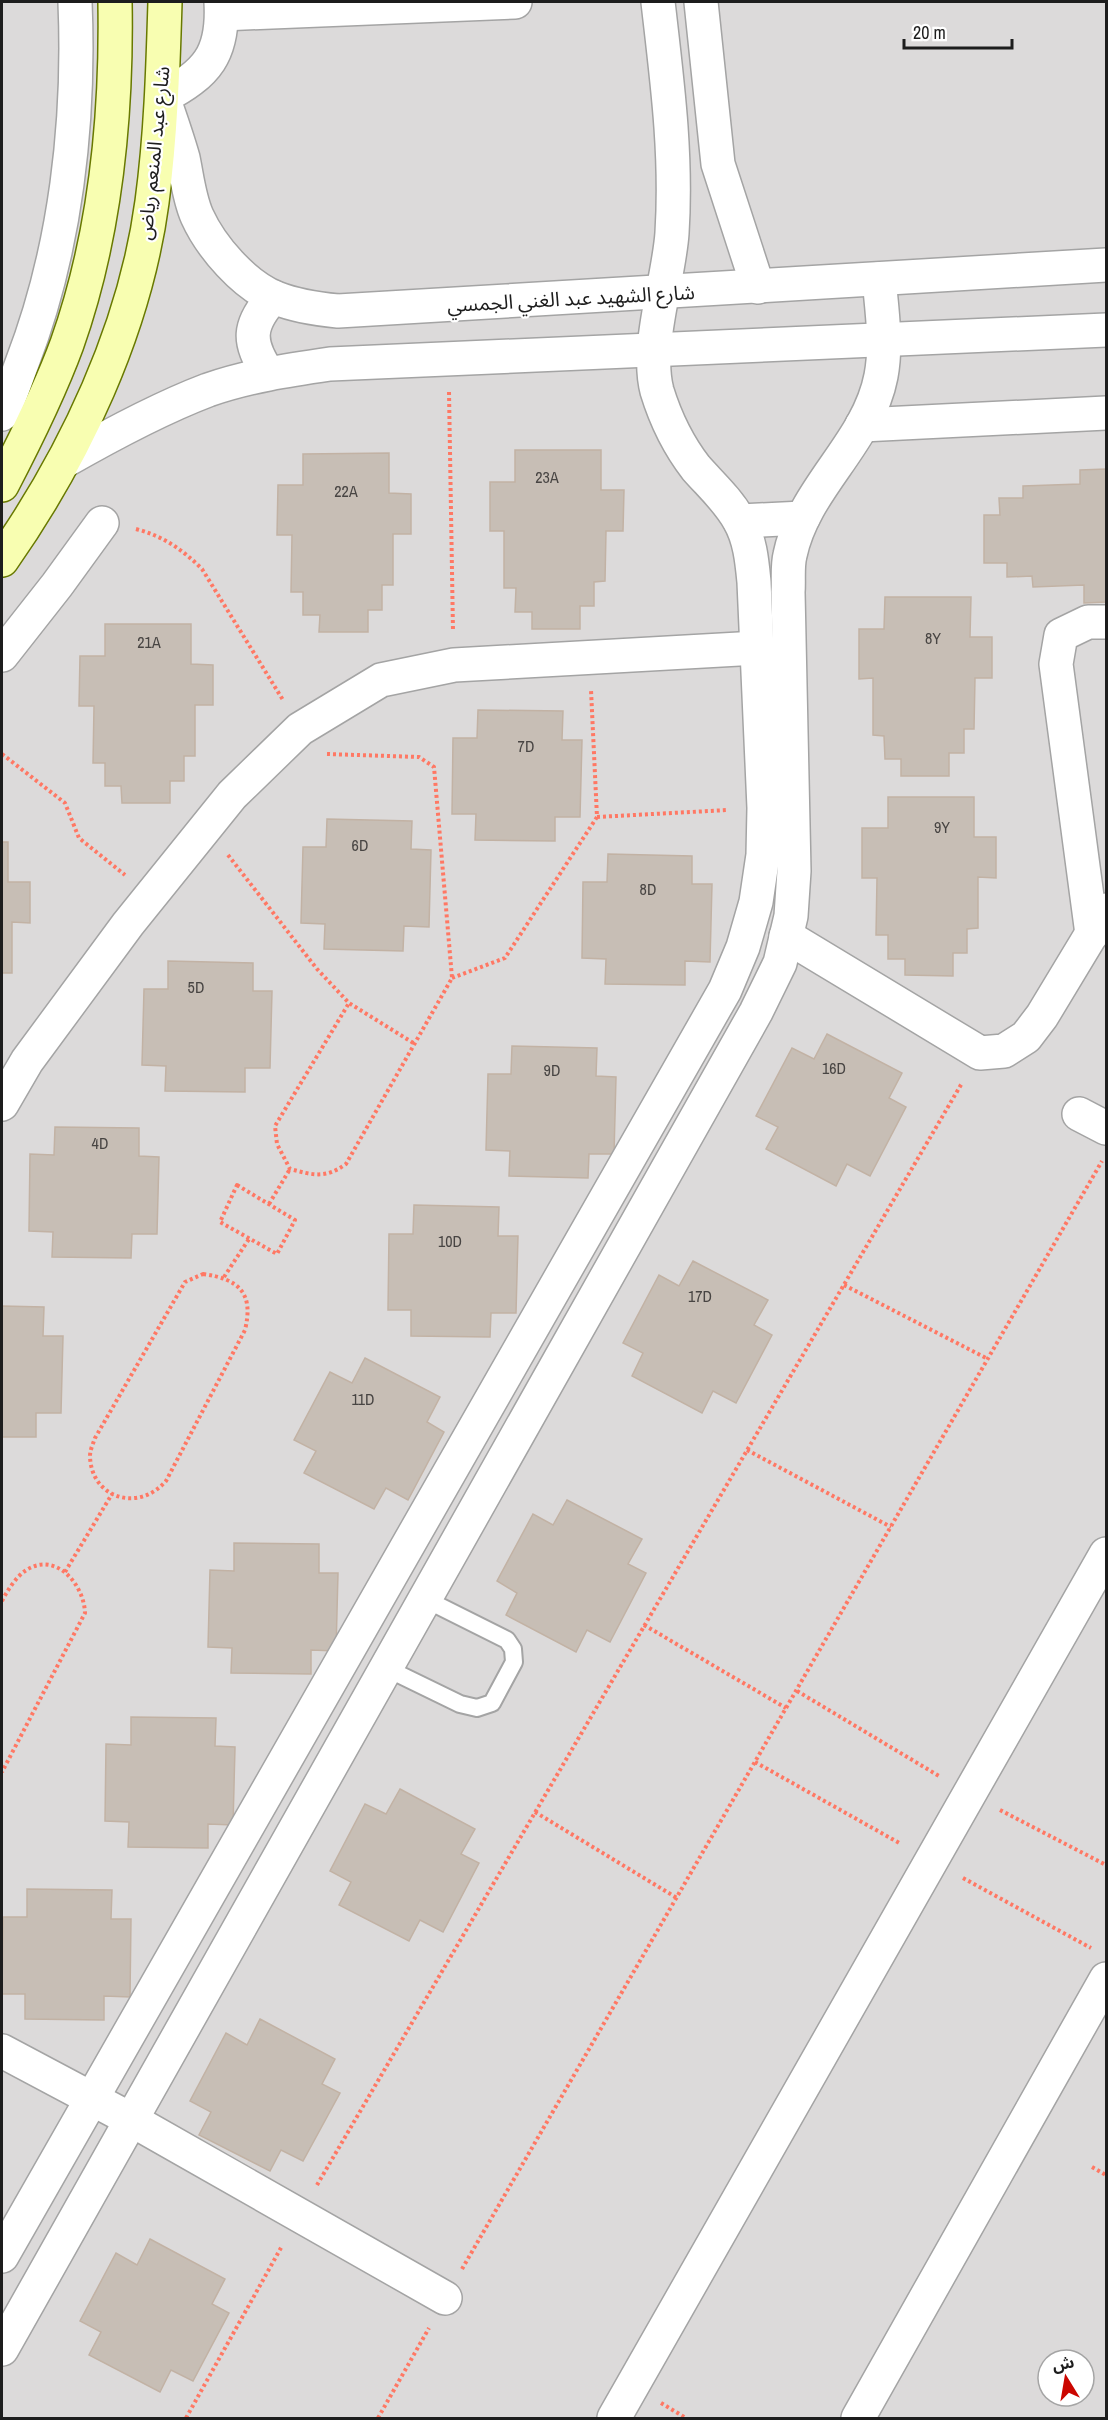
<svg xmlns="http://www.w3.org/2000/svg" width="1108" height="2420" viewBox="0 0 1108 2420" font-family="'Archivo Narrow','Noto Sans Arabic',sans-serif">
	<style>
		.residential { fill: #dcdada; fill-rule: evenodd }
		.building { fill: #c7beb5; stroke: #c2b2a4; stroke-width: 1.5 }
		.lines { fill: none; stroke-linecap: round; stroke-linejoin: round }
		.lane-casing { stroke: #a4a4a4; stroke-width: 20 }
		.street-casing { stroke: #a4a4a4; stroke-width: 36 }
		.secondary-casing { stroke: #687900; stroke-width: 36 }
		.path { stroke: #ff7864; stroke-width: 4; stroke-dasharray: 3 3; stroke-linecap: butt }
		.lane { stroke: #fff; stroke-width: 16 }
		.street { stroke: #fff; stroke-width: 33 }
		.secondary { stroke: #f8feb1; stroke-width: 33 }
		.labels { text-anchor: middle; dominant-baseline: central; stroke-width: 4.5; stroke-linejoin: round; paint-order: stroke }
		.number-label { font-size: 16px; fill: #484543 }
		.street-label { font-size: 20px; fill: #1d1d1d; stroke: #fff }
	</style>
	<rect width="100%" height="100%" fill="#efebe2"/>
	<!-- residential -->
	<path class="residential" d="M2 2H1106V2418H2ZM1048 2360H1084V2396H1048Z"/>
	<!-- building -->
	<g class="building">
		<polygon points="515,450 601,450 601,490 624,490 623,531 606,531 605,581 594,582 594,606 580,606 580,629 532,629 532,612 515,612 516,588 504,588 504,531 490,531 490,482 515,482"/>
		<polygon points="389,453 389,493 411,494 411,534 393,534 393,585 382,585 382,610 368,610 368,632 319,632 320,615 303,615 303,592 291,592 292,535 277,535 278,485 303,485 303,454"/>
		<polygon points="1106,469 1106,602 1084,603 1084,585 1033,587 1032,576 1007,577 1007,563 984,563 984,515 1000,515 999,498 1023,498 1023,486 1080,484 1080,470"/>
		<polygon points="885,597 971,597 970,637 992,637 992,678 975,678 974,729 964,729 964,753 949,753 949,776 901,776 901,759 885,759 884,736 873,735 873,678 859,679 859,629 884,629"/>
		<polygon points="105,624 191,624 191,664 213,665 213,705 195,705 195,756 184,756 184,781 170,781 170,803 122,803 121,786 105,786 105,763 93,763 94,706 79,706 80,656 105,656"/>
		<polygon points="478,710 563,711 562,740 582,740 580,817 555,817 555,841 475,840 476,814 452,814 453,738 477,738"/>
		<polygon points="888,797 974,797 974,837 996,837 996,878 978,877 978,928 967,929 967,953 953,953 953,976 905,975 905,959 888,959 888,935 876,935 877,878 862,878 862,828 888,828"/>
		<polygon points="327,819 412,821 411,849 431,850 429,927 404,926 403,951 324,949 325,924 301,923 303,847 326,847"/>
		<polygon points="2,842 8,842 8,882 30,882 30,923 12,922 12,973 2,973"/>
		<polygon points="608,854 692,856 692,884 712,884 710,962 685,961 685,985 605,984 606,959 582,958 583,882 607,882"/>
		<polygon points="168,961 253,963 253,991 272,991 270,1068 245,1068 245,1092 165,1091 166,1066 142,1065 144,989 168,989"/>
		<polygon points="827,1034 902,1073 889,1098 906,1107 870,1176 847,1164 836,1186 766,1149 778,1127 756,1116 792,1048 814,1059"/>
		<polygon points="512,1046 597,1048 596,1076 616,1077 614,1154 589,1154 588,1178 509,1176 510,1151 486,1150 488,1074 511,1074"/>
		<polygon points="55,1127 139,1128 139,1156 159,1157 157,1234 132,1234 131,1258 52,1257 53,1232 29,1231 30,1154 54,1155"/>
		<polygon points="414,1205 499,1207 498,1236 518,1236 516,1313 491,1313 490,1337 411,1336 411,1310 388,1310 389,1234 413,1234"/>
		<polygon points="693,1261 768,1300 754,1325 772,1335 736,1403 713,1391 702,1413 632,1376 643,1353 623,1343 659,1275 679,1286"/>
		<polygon points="2,1306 44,1307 43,1336 63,1336 61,1413 36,1413 36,1437 2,1437"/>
		<polygon points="365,1358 440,1397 427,1422 444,1432 408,1500 386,1488 374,1509 304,1473 316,1451 294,1440 330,1372 352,1383"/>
		<polygon points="567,1500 642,1539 628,1564 646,1573 610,1642 587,1630 576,1652 506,1615 517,1593 497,1581 533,1514 553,1525"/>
		<polygon points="234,1543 319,1544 319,1573 338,1573 336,1651 311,1650 311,1674 231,1673 232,1648 208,1647 210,1570 234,1571"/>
		<polygon points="131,1717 216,1718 215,1746 235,1747 233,1825 208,1824 208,1848 128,1847 129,1822 105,1821 106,1744 131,1745"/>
		<polygon points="400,1789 475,1829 461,1854 479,1863 443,1932 420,1920 409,1941 339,1905 351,1882 330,1871 365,1804 386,1814"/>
		<polygon points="27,1889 112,1890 111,1919 131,1919 130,1997 104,1996 104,2020 25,2019 25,1994 2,1994 3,1917 27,1917"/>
		<polygon points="260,2019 335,2059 322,2084 340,2093 303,2161 281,2150 270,2171 199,2135 211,2112 190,2101 226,2033 247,2045"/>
		<polygon points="150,2239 225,2279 212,2304 229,2313 193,2381 171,2370 160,2392 89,2355 101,2332 80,2321 116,2253 137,2265"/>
	</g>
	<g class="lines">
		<defs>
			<polyline id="lane" points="386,1668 460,1704 477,1708 492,1703 514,1662 513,1649 507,1640 425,1599"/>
			<g id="street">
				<path d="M221 2C224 54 207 74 163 97 170 117 177 137 183 158 187 177 189 198 197 216 211 247 244 285 276 298 296 306 317 309 338 311L1106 265"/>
				<polyline points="701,2 718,164 758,287"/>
				<polyline points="222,14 515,2"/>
				<path d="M268 373C247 342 248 325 273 297"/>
				<path d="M2 414C10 398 16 379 22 363 66 249 80 122 75 2"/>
				<polyline points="862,425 1106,413"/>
				<path d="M63 462C110 435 158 409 208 390 248 376 289 370 330 364L1106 330"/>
				<polyline points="740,521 803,518"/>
				<polyline points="2,655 57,585 102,523"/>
				<polyline points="1092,934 1056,664 1061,635 1088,622 1106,622"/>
				<polyline points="786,936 980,1053 1004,1051 1026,1037 1042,1016 1106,910"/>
				<polyline points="2,1104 27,1061 128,924 232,795 300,729 381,680 454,665 757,648"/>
				<polyline points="1079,1114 1106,1128"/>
				<polyline points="2,2051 130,2119 445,2298"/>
				<path d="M2 2256 725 990 743 947 756 902 763 855 764 808 754 582C752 561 750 539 739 520 728 500 711 485 696 468 679 446 665 417 657 391 645 346 669 279 672 233 677 154 667 80 658 2"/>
				<path d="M2 2349 756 1012 780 963 791 916 794 871 788 592C789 581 787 567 790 555 804 487 868 444 881 376 887 344 882 311 879 279"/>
				<polyline points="614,2418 1106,1554"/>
				<polyline points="858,2418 1106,1979"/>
			</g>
			<g id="secondary">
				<path d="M2 485C26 439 49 393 67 344 106 234 117 117 115 2"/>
				<path d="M2 560C75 456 135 329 152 202 161 135 163 69 165 2"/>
			</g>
		</defs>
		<!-- lane casing -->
		<use href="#lane" class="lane-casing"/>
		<!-- street casing -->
		<use href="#street" class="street-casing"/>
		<!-- secondary casing -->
		<use href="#secondary" class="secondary-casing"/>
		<!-- path -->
		<g class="path">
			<polyline points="449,392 453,631"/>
			<path d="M136 529C163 536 183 550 202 569L283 700"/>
			<polyline points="2,754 65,803 79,838 125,875"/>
			<path d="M327 754 419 757 434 767 452 978 346 1164C325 1179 313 1175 290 1169L277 1144 275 1126 349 1003"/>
			<polyline points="597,817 728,810"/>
			<polyline points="228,855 317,969 349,1003 415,1044"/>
			<polyline points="452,978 505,958 597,817 591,690"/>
			<polygon points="237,1185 295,1220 277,1254 220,1222"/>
			<polyline points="269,1204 290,1169"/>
			<path d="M203 1274C239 1279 254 1293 245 1330L166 1481C138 1513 91 1498 90 1456 90 1450 93 1444 95 1438L185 1282Z"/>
			<polyline points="224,1277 249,1239"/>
			<polyline points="844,1285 988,1359"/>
			<polyline points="747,1450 891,1527"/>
			<polyline points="65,1572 112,1494"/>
			<path d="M2 1601C7 1591 16 1577 25 1571 55 1550 84 1584 85 1613L2 1772"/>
			<polyline points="644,1625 786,1708"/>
			<polyline points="797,1691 939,1776"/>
			<polyline points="755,1762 901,1844"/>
			<polyline points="1000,1810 1106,1865"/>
			<polyline points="535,1812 677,1898"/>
			<polyline points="963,1878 1091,1948"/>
			<polyline points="1092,2167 1106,2175"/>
			<polyline points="317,2185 962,1083"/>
			<polyline points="462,2269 1102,1161"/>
			<polyline points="661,2403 686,2418"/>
			<polyline points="186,2418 282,2246"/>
			<polyline points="378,2418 429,2328"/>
		</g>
		<!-- lane -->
		<use href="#lane" class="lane"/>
		<!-- street -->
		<use href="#street" class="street"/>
		<!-- secondary -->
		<use href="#secondary" class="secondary"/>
	</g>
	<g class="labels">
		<!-- number labels -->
		<g class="number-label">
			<text x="547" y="477">23A</text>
			<text x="346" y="491">22A</text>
			<text x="933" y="638">8Y</text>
			<text x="149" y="642">21A</text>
			<text x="526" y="746">7D</text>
			<text x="942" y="827">9Y</text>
			<text x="360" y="845">6D</text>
			<text x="648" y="889">8D</text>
			<text x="196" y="987">5D</text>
			<text x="834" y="1068">16D</text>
			<text x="552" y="1070">9D</text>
			<text x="100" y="1143">4D</text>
			<text x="450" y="1241">10D</text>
			<text x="700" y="1296">17D</text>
			<text x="363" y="1399">11D</text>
		</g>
		<!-- street labels -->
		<g class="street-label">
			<text transform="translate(153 153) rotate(-84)">شارع عبد المنعم رياض</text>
			<text transform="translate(571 298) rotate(-3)">شارع الشهيد عبد الغني الجمسي</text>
		</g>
	</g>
	<!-- border -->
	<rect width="1108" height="2420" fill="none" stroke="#1d1d1d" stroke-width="6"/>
	<!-- north arrow -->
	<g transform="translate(1066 2378) rotate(349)"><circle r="28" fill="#ffffff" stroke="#a5a5a5" stroke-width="1.5"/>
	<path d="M0-4.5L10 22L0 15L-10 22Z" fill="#cb0600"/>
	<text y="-9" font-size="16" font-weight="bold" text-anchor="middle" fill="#1d1d1d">ش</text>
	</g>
	<!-- scale -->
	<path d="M904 39v9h108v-9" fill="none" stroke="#1d1d1d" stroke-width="3"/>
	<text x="913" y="39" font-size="18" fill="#1d1d1d" stroke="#ffffff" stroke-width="4.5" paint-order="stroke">20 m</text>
</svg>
